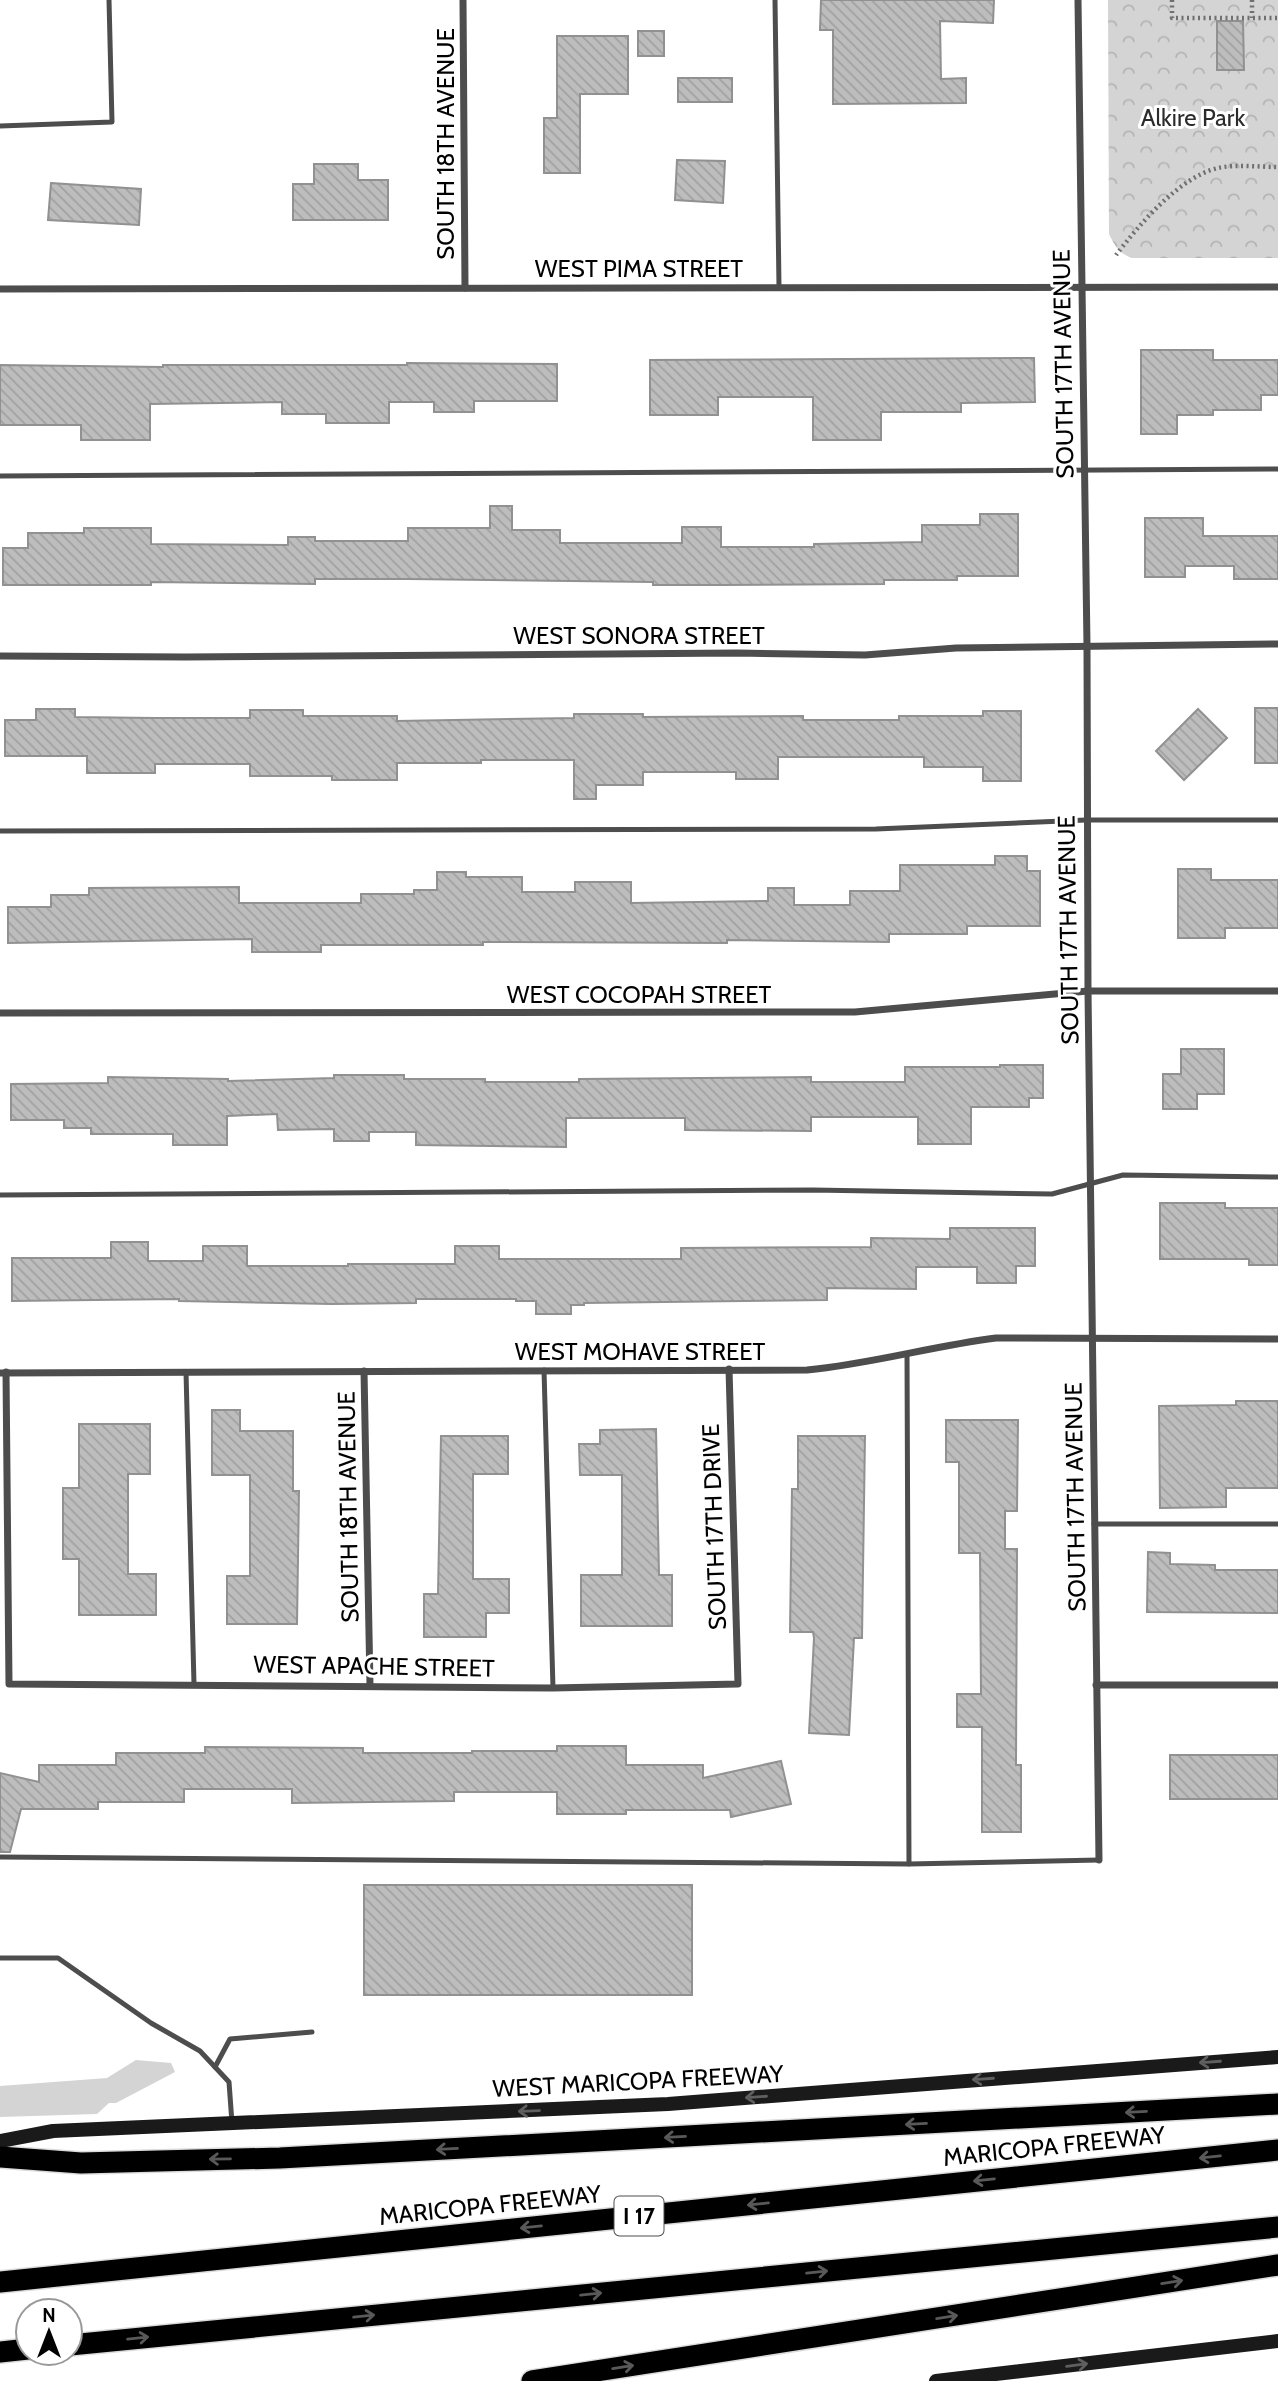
<svg xmlns="http://www.w3.org/2000/svg" width="1278" height="2381" viewBox="0 0 1278 2381" font-family="Cabin,sans-serif">
	<style>
		.grass { fill: #d4d4d4 }
		.forest { fill: url(#forest-crowns) }
		.building { fill: url(#building-back-hatch); stroke: #919191; stroke-width: 2 }
		.lines { fill: none; stroke-linecap: round; stroke-linejoin: round }
		.motorway-casing { stroke: #dbdbdb; stroke-width: 24 }
		.path { stroke: #6f6f6f; stroke-width: 4.5; stroke-dasharray: 2 3.5; stroke-linecap: butt }
		.service { stroke: #4d4d4d; stroke-width: 5 }
		.minor { stroke: #4d4d4d; stroke-width: 7 }
		.secondary { stroke: #1a1a1a; stroke-width: 14 }
		.motorway { stroke: #000; stroke-width: 21 }
		.oneway { stroke: #5f5f5f }
		.oneway2 { stroke: #595959 }
		.labels { text-anchor: middle; dominant-baseline: central; stroke-width: 6; stroke-linejoin: round; paint-order: stroke }
		.shield { fill: #fff; stroke: #4c4c4c; stroke-width: 2 }
		.shield-label { font-size: 23px; font-weight: bold; fill: #000 }
		.park-label { font-size: 24px; fill: #2b2b2b; stroke: #fff }
		.street-label { font-size: 24px; fill: #000; stroke: #fff }
	</style>
	<defs>
		<pattern id="forest-crowns" width="20" height="18" patternUnits="userSpaceOnUse" patternTransform="scale(1.75)"><rect width="20" height="18" fill="#d4d4d4"/><path d="M2 6a3 3 0 1 1 6 0M12 15a3 3 0 1 1 6 0" fill="none" stroke="#b4b4b4"/></pattern>
		<pattern id="building-back-hatch" width="6" height="6" patternUnits="userSpaceOnUse" patternTransform="scale(1.75)"><rect width="6" height="6" fill="#bdbdbd"/><path d="M-1 5l2 2M0 0l6 6M5-1l2 2" fill="none" stroke="#a1a1a1"/></pattern>
	</defs>
	<rect width="100%" height="100%" fill="#fff"/>
	<!-- grass -->
	<polygon class="grass" points="136,2060 171,2063 175,2072 116,2103 109,2103 97,2114 0,2117 0,2086 107,2078"/>
	<!-- forest -->
	<path class="forest" d="M1108 0H1278V258H1133C1119 254 1115 246 1109 234Z"/>
	<!-- building -->
	<g class="building">
		<polygon points="821,0 994,0 993,23 940,21 941,79 966,78 966,103 833,104 833,30 820,30"/>
		<polygon points="1217,21 1243,21 1244,70 1217,70"/>
		<rect x="638" y="31" width="26" height="25"/>
		<polygon points="557,36 628,36 628,94 580,94 580,173 544,173 544,118 557,118"/>
		<rect x="678" y="78" width="54" height="24"/>
		<polygon points="677,160 725,161 723,203 675,200"/>
		<polygon points="314,164 358,164 358,180 388,180 388,220 293,220 293,184 314,184"/>
		<polygon points="51,183 141,189 139,225 48,220"/>
		<polygon points="1141,350 1213,350 1213,360 1278,360 1278,395 1261,395 1261,410 1213,410 1213,415 1177,415 1177,434 1141,434"/>
		<polygon points="1034,358 1035,402 961,403 961,412 881,412 881,440 813,440 813,397 718,397 718,415 650,415 650,360"/>
		<polygon points="407,363 557,364 557,401 474,401 474,412 434,412 434,402 389,402 389,423 326,423 326,414 282,414 282,402 150,404 150,440 81,440 81,425 0,425 0,365 163,367 163,365 407,365"/>
		<polygon points="490,506 512,506 512,530 560,530 560,543 682,543 682,527 721,527 721,547 814,547 814,544 922,542 922,525 980,525 980,514 1018,514 1018,576 957,576 957,580 884,580 884,584 721,585 653,585 653,582 408,579 315,579 315,584 151,582 151,585 3,585 3,548 28,548 28,533 84,533 84,528 151,528 151,544 288,545 288,537 315,537 315,541 408,541 408,528 490,528"/>
		<polygon points="1145,518 1203,518 1203,536 1278,536 1278,579 1234,579 1234,566 1185,566 1185,577 1145,577"/>
		<rect x="1255" y="708" width="23" height="55"/>
		<polygon points="36,709 75,709 75,717 155,718 250,718 250,710 303,710 303,716 397,716 397,721 574,718 574,714 643,714 643,717 803,716 803,720 899,720 899,716 983,716 983,711 1021,711 1021,781 983,781 983,767 924,767 924,757 778,757 778,779 736,779 736,772 643,772 643,785 596,785 596,799 574,799 574,760 481,760 481,763 397,763 397,780 332,780 332,776 250,776 250,764 155,764 155,773 87,773 87,756 5,756 5,720 36,720"/>
		<polygon points="1198,709 1227,738 1184,780 1156,751"/>
		<polygon points="995,856 1027,856 1027,871 1040,871 1040,926 967,926 967,934 889,934 889,942 727,940 727,943 483,942 483,945 321,945 321,952 252,952 252,939 8,943 8,907 51,907 51,895 89,895 89,888 239,887 239,903 361,903 361,894 414,894 414,890 437,890 437,872 466,872 466,877 522,877 522,892 575,892 575,882 631,882 631,903 768,901 768,888 794,888 794,905 850,905 850,891 900,891 900,865 995,865"/>
		<polygon points="1178,869 1211,869 1211,880 1278,880 1278,928 1225,928 1225,938 1178,938"/>
		<polygon points="1181,1049 1224,1049 1224,1094 1197,1094 1197,1109 1163,1109 1163,1074 1181,1074"/>
		<polygon points="1000,1065 1043,1065 1043,1098 1029,1098 1029,1107 971,1107 971,1144 918,1144 918,1117 811,1117 811,1131 685,1130 685,1118 566,1118 566,1147 416,1145 416,1132 369,1132 369,1141 334,1141 334,1129 278,1130 277,1114 227,1116 227,1145 173,1145 173,1134 91,1134 91,1128 64,1128 64,1120 11,1120 11,1084 108,1083 108,1077 228,1079 228,1081 334,1078 334,1075 404,1075 404,1079 485,1079 485,1082 579,1082 579,1079 811,1077 811,1082 905,1082 905,1067 1000,1067"/>
		<polygon points="1160,1203 1225,1203 1225,1208 1278,1208 1278,1265 1249,1265 1249,1259 1160,1259"/>
		<polygon points="950,1228 1035,1228 1035,1266 1016,1266 1016,1283 977,1283 977,1267 916,1267 916,1289 827,1288 827,1300 584,1303 584,1305 571,1305 571,1314 536,1314 536,1301 516,1301 516,1299 416,1299 416,1303 332,1304 179,1301 179,1299 12,1301 12,1258 111,1258 111,1242 148,1242 148,1261 203,1261 203,1246 247,1246 247,1266 348,1266 348,1264 455,1264 455,1246 499,1246 499,1259 681,1259 681,1248 871,1247 871,1238 950,1239"/>
		<polygon points="1236,1401 1278,1401 1278,1488 1226,1488 1226,1507 1160,1508 1159,1406 1236,1405"/>
		<polygon points="212,1410 240,1410 240,1431 293,1431 293,1491 299,1491 297,1624 227,1624 227,1576 250,1576 250,1475 212,1475"/>
		<polygon points="946,1420 1018,1420 1017,1511 1005,1511 1005,1549 1017,1549 1016,1765 1021,1765 1021,1832 982,1832 982,1727 957,1727 957,1694 981,1694 980,1553 959,1553 959,1462 946,1462"/>
		<polygon points="79,1424 150,1424 150,1474 128,1474 128,1574 156,1574 156,1615 79,1615 79,1559 63,1559 63,1488 79,1488"/>
		<polygon points="656,1429 659,1575 672,1575 672,1626 581,1626 581,1575 622,1575 622,1475 580,1475 579,1444 600,1444 600,1430"/>
		<polygon points="441,1436 508,1436 508,1474 473,1474 473,1579 509,1579 509,1613 486,1613 486,1637 424,1637 424,1594 438,1594"/>
		<polygon points="798,1436 865,1436 862,1638 854,1638 849,1735 809,1733 814,1638 813,1632 790,1632 792,1489 798,1489"/>
		<polygon points="1148,1552 1170,1553 1170,1564 1215,1565 1215,1570 1278,1570 1278,1613 1147,1612"/>
		<polygon points="557,1746 626,1746 626,1765 703,1765 703,1778 781,1761 791,1804 731,1817 730,1810 626,1810 626,1814 557,1814 557,1792 454,1792 454,1801 292,1803 292,1789 184,1789 184,1802 98,1802 98,1809 21,1809 10,1852 0,1852 0,1773 39,1782 39,1765 116,1765 116,1753 205,1753 205,1747 363,1748 363,1753 472,1753 472,1751 557,1751"/>
		<rect x="1170" y="1755" width="108" height="44"/>
		<rect x="364" y="1885" width="328" height="110"/>
	</g>
	<g class="lines">
		<defs>
			<g id="motorway">
				<polyline points="0,2157 81,2163 280,2158 1278,2104"/>
				<polyline points="0,2282 1278,2150"/>
				<polyline points="70,2345 1278,2227"/>
				<polyline points="0,2352 28,2349"/>
				<polyline points="532,2381 1278,2265"/>
			</g>
		</defs>
		<!-- motorway casing -->
		<use href="#motorway" class="motorway-casing"/>
		<!-- path -->
		<g class="path">
			<polyline points="1172,0 1172,18 1278,18"/>
			<polyline points="1252,0 1252,18"/>
			<path d="M1116 255C1139 225 1179 177 1218 168 1236 164 1259 167 1278 167"/>
		</g>
		<!-- service -->
		<g class="service">
			<polyline points="775,0 779,287"/>
			<polyline points="0,126 112,122 109,0"/>
			<polyline points="0,476 1278,469"/>
			<polyline points="0,831 876,829 1086,820 1278,820"/>
			<polyline points="0,1195 813,1190 1052,1194 1123,1175 1278,1177"/>
			<polyline points="907,1354 909,1864"/>
			<polyline points="544,1370 553,1688"/>
			<polyline points="186,1372 194,1684"/>
			<polyline points="1094,1524 1278,1524"/>
			<polyline points="0,1857 909,1864 1099,1860"/>
			<polyline points="0,1958 58,1958 151,2023 200,2051 229,2082 232,2123"/>
			<polyline points="215,2067 230,2039 312,2032"/>
		</g>
		<!-- minor -->
		<g class="minor">
			<polyline points="463,0 465,288"/>
			<polyline points="1078,0 1087,646 1088,991 1099,1860"/>
			<polyline points="0,289 1278,287"/>
			<polyline points="0,656 186,657 737,653 865,655 956,648 1278,644"/>
			<polyline points="0,1013 855,1012 1088,991 1278,991"/>
			<polyline points="364,1371 370,1685"/>
			<polyline points="6,1372 9,1684 553,1688 738,1684 729,1369"/>
			<path d="M0 1373 807 1370C871 1364 932 1346 996 1338L1278 1339"/>
			<polyline points="1096,1685 1278,1685"/>
		</g>
		<!-- secondary -->
		<g class="secondary">
			<polyline points="0,2141 53,2131 668,2104 1278,2057"/>
			<polyline points="936,2381 1278,2341"/>
		</g>
		<!-- motorway -->
		<use href="#motorway" class="motorway"/>
	</g>
	<!-- one-way arrows -->
	<defs><path id="oneway-shaft" d="M-6 0H5M1.5-3L5.5 0L1.5 3" fill="none" stroke-width="1.6" stroke-linecap="round" stroke-linejoin="round" transform="scale(1.75)"/></defs>
	<g class="oneway">
		<use href="#oneway-shaft" transform="translate(1210 2062) rotate(176)"/>
		<use href="#oneway-shaft" transform="translate(983 2079) rotate(176)"/>
		<use href="#oneway-shaft" transform="translate(756 2097) rotate(176)"/>
		<use href="#oneway-shaft" transform="translate(529 2111) rotate(178)"/>
		<use href="#oneway-shaft" transform="translate(1077 2365) rotate(-7)"/>
	</g>
	<g class="oneway2">
		<use href="#oneway-shaft" transform="translate(1136 2112) rotate(177)"/>
		<use href="#oneway-shaft" transform="translate(916 2124) rotate(177)"/>
		<use href="#oneway-shaft" transform="translate(675 2137) rotate(177)"/>
		<use href="#oneway-shaft" transform="translate(447 2149) rotate(177)"/>
		<use href="#oneway-shaft" transform="translate(1210 2157) rotate(174)"/>
		<use href="#oneway-shaft" transform="translate(220 2159) rotate(179)"/>
		<use href="#oneway-shaft" transform="translate(984 2180) rotate(174)"/>
		<use href="#oneway-shaft" transform="translate(758 2204) rotate(174)"/>
		<use href="#oneway-shaft" transform="translate(531 2227) rotate(174)"/>
		<use href="#oneway-shaft" transform="translate(817 2272) rotate(-6)"/>
		<use href="#oneway-shaft" transform="translate(1172 2282) rotate(-9)"/>
		<use href="#oneway-shaft" transform="translate(591 2294) rotate(-6)"/>
		<use href="#oneway-shaft" transform="translate(364 2316) rotate(-6)"/>
		<use href="#oneway-shaft" transform="translate(947 2317) rotate(-9)"/>
		<use href="#oneway-shaft" transform="translate(138 2338) rotate(-6)"/>
		<use href="#oneway-shaft" transform="translate(623 2367) rotate(-9)"/>
	</g>
	<g class="labels">
		<!-- shield labels -->
		<rect class="shield" x="614.5" y="2196.5" width="49" height="39" rx="5"/>
		<g class="shield-label">
			<text x="639" y="2216">I 17</text>
		</g>
		<!-- park labels -->
		<g class="park-label">
			<text x="1193" y="117">Alkire Park</text>
		</g>
		<!-- street labels -->
		<g class="street-label">
			<text transform="translate(445 144) rotate(-90)">SOUTH 18TH AVENUE</text>
			<text x="639" y="268">WEST PIMA STREET</text>
			<text transform="translate(1063 364) rotate(-91)">SOUTH 17TH AVENUE</text>
			<text x="639" y="635">WEST SONORA STREET</text>
			<text transform="translate(1068 930) rotate(-91)">SOUTH 17TH AVENUE</text>
			<text x="639" y="994">WEST COCOPAH STREET</text>
			<text x="640" y="1351">WEST MOHAVE STREET</text>
			<text transform="translate(1075 1497) rotate(-91)">SOUTH 17TH AVENUE</text>
			<text transform="translate(348 1507) rotate(-91)">SOUTH 18TH AVENUE</text>
			<text transform="translate(714 1527) rotate(-92)">SOUTH 17TH DRIVE</text>
			<text transform="translate(374 1666) rotate(1)">WEST APACHE STREET</text>
			<text transform="translate(638 2081) rotate(-3)">WEST MARICOPA FREEWAY</text>
			<text transform="translate(1054 2146) rotate(-6)">MARICOPA FREEWAY</text>
			<text transform="translate(490 2205) rotate(-6)">MARICOPA FREEWAY</text>
		</g>
	</g>
	<!-- north arrow -->
	<g transform="translate(49 2332)"><circle r="33" fill="#ffffff" stroke="#999999" stroke-width="2"/>
	<path d="M0-5L12 26L0 18L-12 26Z" fill="#000000"/>
	<text y="-10" font-size="19" font-weight="bold" text-anchor="middle" fill="#000000">N</text>
	</g>
</svg>
